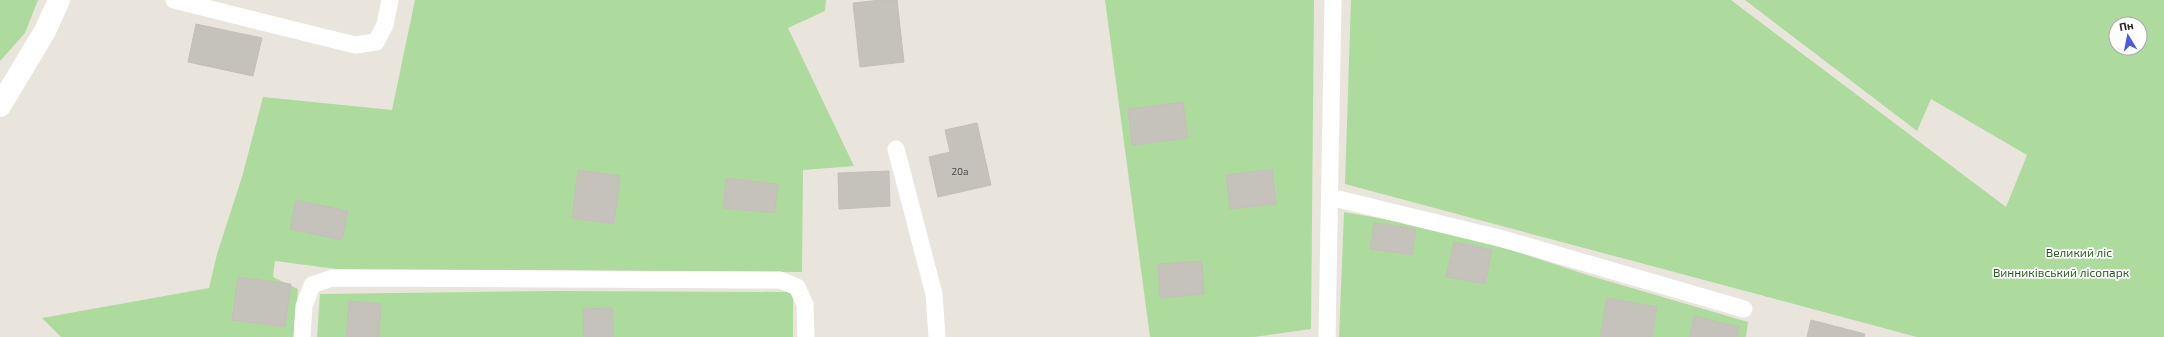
<svg xmlns="http://www.w3.org/2000/svg" width="2164" height="337" viewBox="0 0 2164 337" font-family="'Exo 2',sans-serif">
	<style>
		.green { fill: #addb9d; fill-rule: evenodd }
		.building { fill: #c5c1bb; stroke: #c4c0b6 }
		.lines { fill: none; stroke-linecap: round; stroke-linejoin: round }
		.lane { stroke: #fff; stroke-width: 17 }
		.street { stroke: #fff; stroke-width: 22 }
		.labels { text-anchor: middle; dominant-baseline: central; stroke-width: 3.5; stroke-linejoin: round; paint-order: stroke }
		.number-label { font-size: 10px; fill: #504f4e }
		.park-label { font-size: 12px; fill: #285d21; stroke: #fff }
	</style>
	<rect width="100%" height="100%" fill="#e9e5dc"/>
	<!-- green -->
	<g class="green">
		<polygon points="0,0 38,0 25,33 0,61"/>
		<polygon points="415,0 826,0 825,11 788,28 854,166 803,170 802,272 337,269 275,261 273,277 298,289 294,337 61,337 42,318 209,288 217,254 242,177 263,97 392,110"/>
		<polygon points="1105,0 1314,0 1311,329 1254,337 1150,337"/>
		<path d="M1351 0H1731L2006 207 2027 155 1931 99 1917 131 1745 0H2164V337H1917L1345 184ZM2116 24H2140V48H2116Z"/>
		<polygon points="1344,212 1418,225 1500,246 1584,274 1748,322 1746,337 1339,337"/>
		<polygon points="554,291 793,292 793,337 317,337 320,294"/>
	</g>
	<!-- building -->
	<g class="building">
		<polygon points="881,0 897,0 904,62 860,67 853,3"/>
		<polygon points="196,24 262,38 253,76 188,62"/>
		<polygon points="1183,102 1188,138 1132,145 1128,109"/>
		<polygon points="977,123 991,185 938,197 929,157 950,152 945,130"/>
		<polygon points="1272,169 1276,204 1230,209 1226,175"/>
		<polygon points="578,170 620,176 614,224 572,218"/>
		<polygon points="889,171 890,206 839,209 838,173"/>
		<polygon points="726,178 778,184 775,213 723,208"/>
		<polygon points="296,200 348,211 342,240 290,229"/>
		<polygon points="1374,223 1416,229 1412,255 1370,249"/>
		<polygon points="1454,242 1492,250 1485,284 1446,277"/>
		<polygon points="1202,261 1204,294 1160,298 1158,264"/>
		<polygon points="238,277 291,284 285,327 232,320"/>
		<polygon points="1607,298 1657,307 1652,337 1600,337"/>
		<polygon points="349,301 381,304 379,337 346,337"/>
		<polygon points="612,308 614,337 584,337 583,309"/>
		<polygon points="1694,316 1739,327 1737,337 1689,337"/>
		<polygon points="1811,320 1865,334 1864,337 1807,337"/>
	</g>
	<g class="lines">
		<!-- lane -->
		<g class="lane">
			<polyline points="174,0 355,45 376,42 385,25 390,0"/>
			<polyline points="896,149 934,294 937,337"/>
			<polyline points="1330,197 1503,239 1744,309"/>
			<polyline points="302,337 304,306 312,285 332,278 780,280 797,287 805,304 806,337"/>
			<polyline points="1327,337 1333,0"/>
		</g>
		<!-- street -->
		<polyline class="street" points="0,106 45,31 59,0"/>
	</g>
	<g class="labels">
		<!-- number labels -->
		<g class="number-label">
			<text x="960" y="171">20а</text>
		</g>
		<!-- park labels -->
		<g class="park-label">
			<text x="2079" y="252">Великий ліс</text>
			<text x="2061" y="272">Винниківський лісопарк</text>
		</g>
	</g>
	<!-- north arrow -->
	<g transform="translate(2128 36) rotate(350)"><circle r="19" fill="#ffffff" stroke="#a9a9a9"/>
	<path d="M0-3L7 15L0 10L-7 15Z" fill="#4c5be6"/>
	<text y="-6" font-size="11" font-weight="bold" text-anchor="middle" fill="#292929">Пн</text>
	</g>
</svg>
